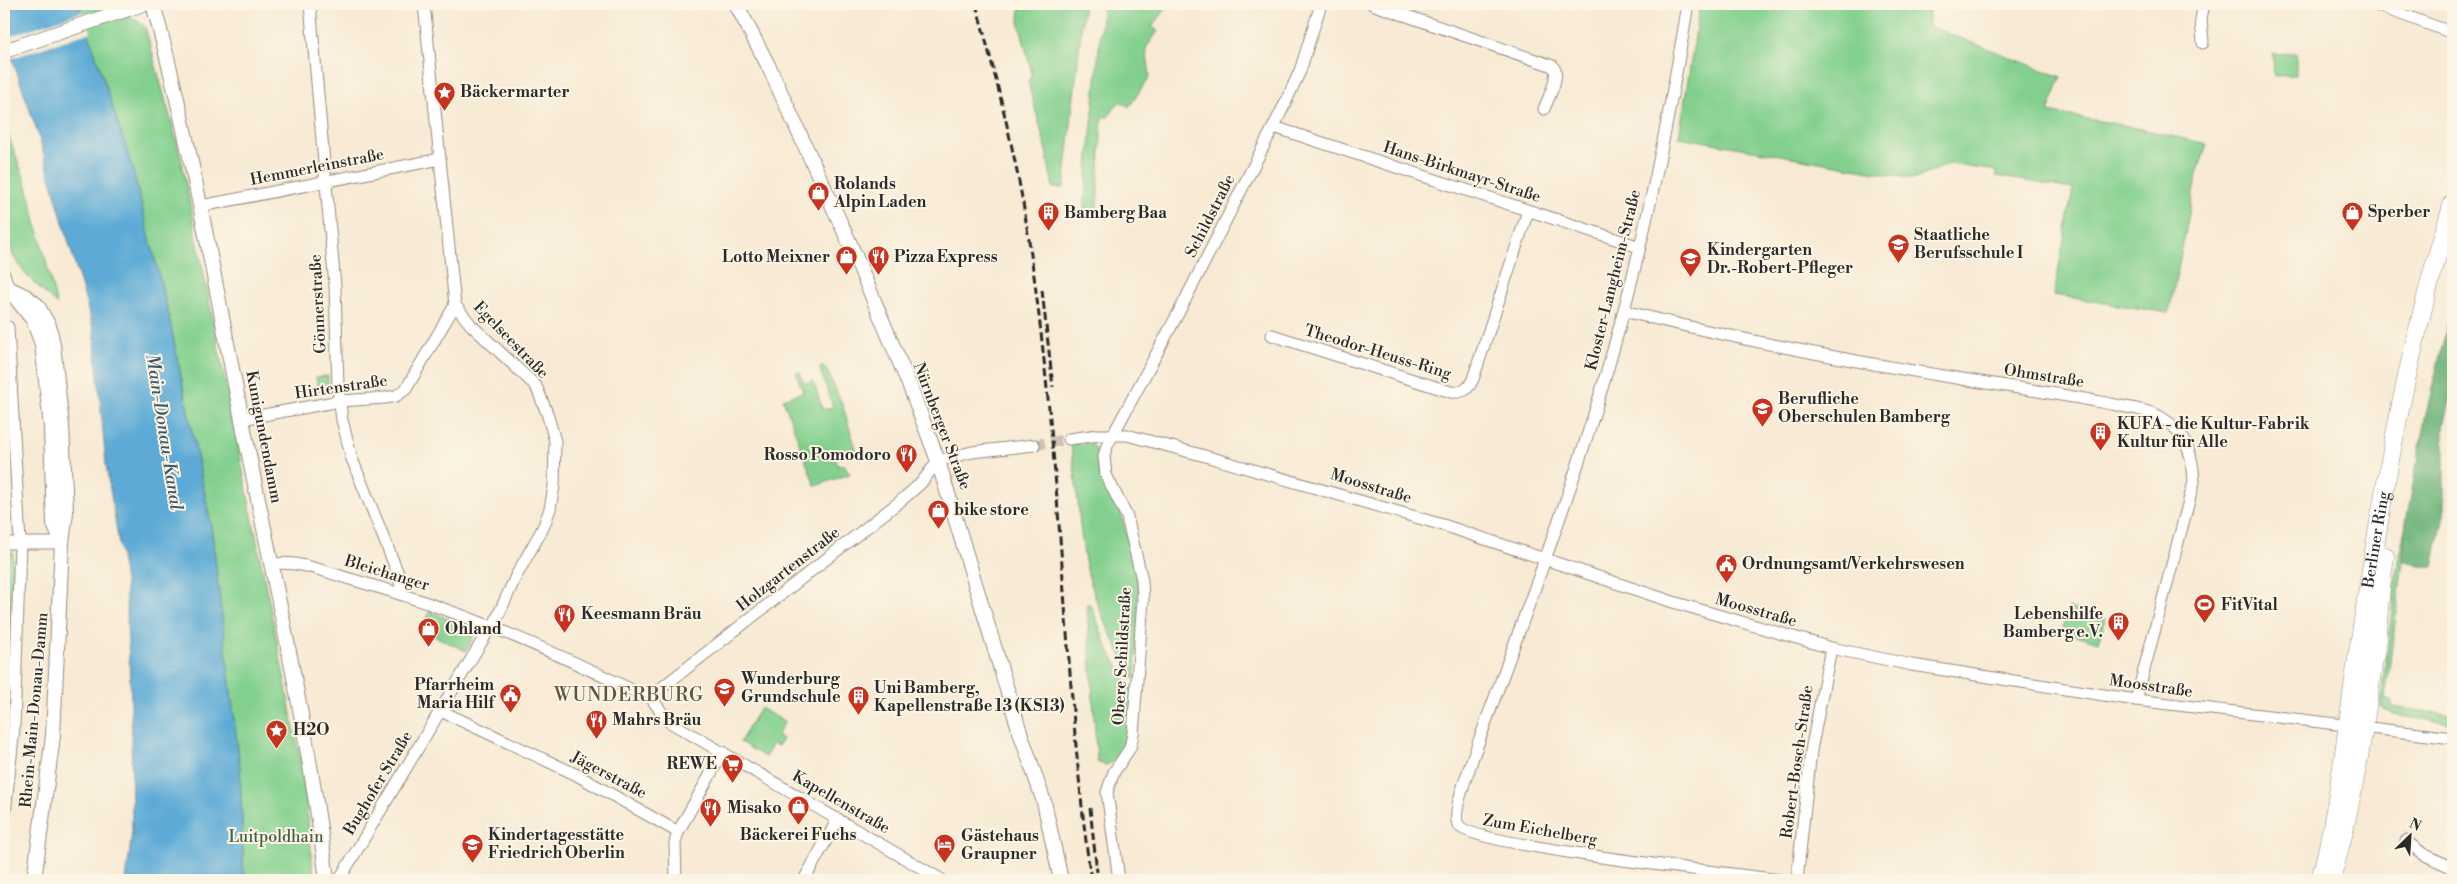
<svg xmlns="http://www.w3.org/2000/svg" width="2457" height="884" viewBox="0 0 2457 884" font-family="'Libre Bodoni',serif">
	<style>
		.green { fill: #83d08e; stroke: #577e5c }
		.forest { fill: #6ab279; stroke: #4a6e52 }
		.water { fill: #5baad5; stroke: #436a80 }
		.pier { fill: #f8ead4 }
		.lines { fill: none; stroke-linecap: round; stroke-linejoin: round }
		.minor-tunnel { stroke: #cfc4b2; stroke-width: 11; stroke-dasharray: 11 5.5; stroke-linecap: butt }
		.minor-casing { stroke: #928a80; stroke-width: 13 }
		.tertiary-casing { stroke: #928a80; stroke-width: 16 }
		.primary-casing { stroke: #928a80; stroke-width: 19 }
		.minor { stroke: #fff; stroke-width: 11 }
		.tertiary { stroke: #fff; stroke-width: 14 }
		.primary { stroke: #fff; stroke-width: 18 }
		.rail { stroke: #2b2b2b; stroke-width: 3; stroke-dasharray: 8 4; stroke-linecap: butt }
		.labels { text-anchor: middle; dominant-baseline: central; stroke-width: 4; stroke-linejoin: round; paint-order: stroke }
		.poi-label { font-size: 16px; font-weight: bold; fill: #2b2b2b; stroke: #fcf5e5; text-anchor: start }
		.street-label { font-size: 16px; fill: #2b2b2b; stroke: #fcf5e5 }
		.park-label { font-size: 16px; fill: #455d49; stroke: #fcf5e5 }
		.water-label { font-size: 18px; font-style: italic; fill: #3c5766; stroke: #fcf5e5 }
		.quarter-label { font-size: 19px; letter-spacing: 1px; fill: #655242; stroke: #fcf5e5 }
	</style>
	<rect width="100%" height="100%" fill="#fcf5e5"/>
	<filter id="ink" filterUnits="userSpaceOnUse"><feTurbulence type="fractalNoise" baseFrequency=".02" numOctaves="2"/><feDisplacementMap in="SourceGraphic" scale="10" xChannelSelector="R" yChannelSelector="G"/><feConvolveMatrix kernelMatrix="1 2 1 2 8 2 1 2 1" color-interpolation-filters="sRGB"/></filter>
	<filter id="wash" filterUnits="userSpaceOnUse"><feTurbulence type="fractalNoise" baseFrequency=".0096" numOctaves="4" result="noise"/><feDisplacementMap in="SourceGraphic" scale="20" xChannelSelector="R" yChannelSelector="G"/><feGaussianBlur stdDeviation="1.12" result="paint"/><feColorMatrix in="noise" values="0 0 0 0 0 0 0 0 0 0 0 0 0 0 0 0 0 1.4 0 .05"/><feComposite in="paint" operator="in"/></filter>
	<g filter="url(#wash)">
		<rect width="100%" height="100%" fill="#f8ead4"/>
		<!-- green -->
		<g class="green">
			<polygon points="79,4 127,4 131,18 140,22 145,27 179,149 304,778 314,880 244,880 240,767 211,525 168,312 132,167"/>
			<polygon points="1020,4 1084,4 1064,188 1053,188 1045,145 1028,82 1032,74 1019,22"/>
			<polygon points="1103,4 1169,4 1152,27 1158,31 1146,48 1150,76 1129,107 1120,101 1108,117 1102,117 1097,211 1084,209"/>
			<polygon points="1700,4 1929,4 1929,26 2061,77 2048,112 2123,125 2207,144 2197,174 2169,313 2054,295 2073,189 1996,176 1997,171 1949,164 1915,179 1679,137"/>
			<polygon points="2296,53 2296,75 2274,76 2273,54"/>
			<polygon points="4,123 27,186 57,305 26,275 13,256 4,222"/>
			<polygon points="821,366 826,368 842,404 857,452 835,459 838,466 844,464 850,474 815,486 783,399 803,392 796,373 800,372 804,383 813,381 823,410 833,407 820,370"/>
			<polygon points="328,376 328,390 319,393 316,377"/>
			<path d="M1091 443 1099 455 1121 514 1139 583 1135 680C1114 642 1091 599 1084 555 1078 518 1077 481 1071 444Z"/>
			<polygon points="2405,528 2403,562 2385,699 2392,700 2392,707 2453,715 2453,724 2394,715 2380,706 2398,561"/>
			<polygon points="4,552 13,552 5,746 4,746"/>
			<polygon points="1087,604 1091,605 1107,647 1133,692 1129,740 1115,761 1105,765 1097,762"/>
			<polygon points="2069,608 2105,619 2098,642 2062,631"/>
			<polygon points="430,611 476,631 466,651 422,630"/>
			<polygon points="760,708 785,722 777,735 782,739 778,746 773,744 765,757 740,742"/>
		</g>
		<!-- forest -->
		<polygon class="forest" points="2453,301 2453,388 2444,427 2444,515 2433,567 2403,562 2405,528 2426,413"/>
		<!-- water -->
		<polygon class="water" points="4,4 79,4 132,167 168,312 211,525 240,767 244,880 126,880 132,832 131,700 125,581 106,465 94,331 38,134 4,35"/>
		<!-- pier -->
		<polygon class="pier" points="84,11 91,32 9,59 4,38"/>
	</g>
	<g filter="url(#ink)">
		<g class="lines">
			<!-- minor-tunnel -->
			<polyline class="minor-tunnel" points="1034,445 1069,439"/>
			<defs>
				<g id="minor">
					<polyline points="310,4 335,286 338,387 342,420 352,459 399,576 402,594"/>
					<polyline points="424,4 455,305 471,325 536,386 547,413 555,441 554,486 550,509 543,528 516,576 493,627"/>
					<path d="M1372 4 1553 66C1561 76 1548 98 1544 109"/>
					<path d="M1688 4C1671 107 1651 209 1624 310 1584 463 1526 611 1472 760 1468 774 1450 815 1459 826 1475 846 1738 874 1780 880"/>
					<polyline points="2373,4 2453,33"/>
					<polyline points="2203,43 2201,19 2204,4"/>
					<polyline points="1274,127 1640,247"/>
					<polyline points="201,206 440,159"/>
					<polyline points="4,274 9,290"/>
					<path d="M1624 311C1735 339 1848 361 1962 379 2011 387 2061 394 2111 404 2128 408 2147 409 2162 418 2186 432 2193 455 2194 482L2136 700"/>
					<path d="M1272 335 1451 392C1463 393 1468 390 1473 379L1528 211"/>
					<polyline points="242,419 340,401 385,398 396,396 406,389 455,305"/>
					<polyline points="1069,439 1098,435 1127,435 1205,456 1443,525 1673,602 1831,648 1912,665 2136,700 2453,738"/>
					<polyline points="4,543 62,543"/>
					<path d="M272 564C298 560 326 572 350 579 454 608 543 646 640 694L649 695 655 693 903 499 921 483 938 461 972 452 1034 445"/>
					<polyline points="649,695 668,721 942,880"/>
					<polyline points="441,711 575,774 678,832"/>
					<polyline points="4,822 14,728 20,543 8,327"/>
					<polyline points="2406,841 2423,854 2453,868"/>
					<polyline points="339,880 491,626"/>
					<polyline points="676,880 675,843 678,832 723,752"/>
					<polyline points="804,880 838,819"/>
					<polyline points="1119,880 1107,792 1114,772 1130,748 1133,734 1143,600 1142,580 1127,517 1106,475 1104,456 1107,446 1181,308 1281,112 1300,71 1321,4"/>
					<polyline points="1797,880 1811,751 1831,648"/>
				</g>
				<g id="tertiary">
					<path d="M153 4C191 142 215 285 243 425 273 577 308 727 327 880"/>
					<polyline points="736,4 768,65 851,246 911,389 938,461 1019,729 1044,802 1061,880"/>
					<polyline points="4,51 143,4"/>
					<polyline points="4,286 25,296 37,305 49,326 53,344 62,426 66,512 62,543 53,736 34,880"/>
					<polyline points="11,292 33,320 42,344 51,427 54,524 62,543"/>
				</g>
				<g id="primary">
					<path d="M2332 877C2353 803 2365 727 2375 650 2379 619 2380 587 2385 556"/>
					<path id="s1" d="M2320 880C2340 804 2347 723 2359 646 2382 496 2407 347 2453 203"/>
				</g>
			</defs>
			<!-- minor casing -->
			<use href="#minor" class="minor-casing"/>
			<!-- tertiary casing -->
			<use href="#tertiary" class="tertiary-casing"/>
			<!-- primary casing -->
			<use href="#primary" class="primary-casing"/>
			<!-- minor -->
			<use href="#minor" class="minor"/>
			<!-- tertiary -->
			<use href="#tertiary" class="tertiary"/>
			<!-- primary -->
			<use href="#primary" class="primary"/>
			<!-- rail -->
			<g class="rail">
				<path d="M976 4C994 70 1011 136 1023 203 1035 274 1043 347 1050 419 1065 573 1070 728 1091 880"/>
				<polyline points="1042,290 1053,387"/>
				<polyline points="1090,808 1097,872"/>
			</g>
		</g>
	</g>
	<!-- icons -->
	<defs>
		<symbol id="sight-pin" viewBox="-11 -11 22 30"><path d="M0 17L-7.5 6A9.5 9.5 0 1 1 7.5 6Z" fill="#c8321e" stroke="#fcf5e5"/><path d="M0-6L1.8-2.2L6-1.7L2.9 1.2L3.7 5.4L0 3.3L-3.7 5.4L-2.9 1.2L-6-1.7L-1.8-2.2Z" fill="#fff"/></symbol>
		<symbol id="shop-pin" viewBox="-11 -11 22 30"><path d="M0 17L-7.5 6A9.5 9.5 0 1 1 7.5 6Z" fill="#c8321e" stroke="#fcf5e5"/><path d="M-5-2.5h2.3a2.7 3.5 0 0 1 5.4 0H5L5.5 6h-11ZM-1.5-2.5h3a1.5 2.3 0 0 0-3 0Z" fill="#fff"/></symbol>
		<symbol id="building-pin" viewBox="-11 -11 22 30"><path d="M0 17L-7.5 6A9.5 9.5 0 1 1 7.5 6Z" fill="#c8321e" stroke="#fcf5e5"/><path d="M-4-6H4V6H1V3H-1V6H-4ZM-2.5-4.3h1.7v1.8h-1.7ZM.8-4.3h1.7v1.8H.8ZM-2.5-1h1.7V.8h-1.7ZM.8-1h1.7V.8H.8Z" fill="#fff"/></symbol>
		<symbol id="school-pin" viewBox="-11 -11 22 30"><path d="M0 17L-7.5 6A9.5 9.5 0 1 1 7.5 6Z" fill="#c8321e" stroke="#fcf5e5"/><path d="M0-5L7-2L0 1L-7-2ZM-4 1L0 2.5L4 1V4Q0 6-4 4Z" fill="#fff"/></symbol>
		<symbol id="restaurant-pin" viewBox="-11 -11 22 30"><path d="M0 17L-7.5 6A9.5 9.5 0 1 1 7.5 6Z" fill="#c8321e" stroke="#fcf5e5"/><path d="M-5-6h1v4h1v-4h1v4h1v-4h1v5L-1.5 .5V6h-2V.5L-5-1ZM5-6V6H3V1.5H1.5Q1.5-4 5-6Z" fill="#fff"/></symbol>
		<symbol id="civic-pin" viewBox="-11 -11 22 30"><path d="M0 17L-7.5 6A9.5 9.5 0 1 1 7.5 6Z" fill="#c8321e" stroke="#fcf5e5"/><path d="M-.6-6.5H3V-4.5H.6V-3L4-1V1h2V6H-6V1h2V-1L-.6-3ZM-1.2 2.5V6h2.4V2.5Z" fill="#fff"/></symbol>
		<symbol id="stadium-pin" viewBox="-11 -11 22 30"><path d="M0 17L-7.5 6A9.5 9.5 0 1 1 7.5 6Z" fill="#c8321e" stroke="#fcf5e5"/><path d="M0-5a6.5 5 0 1 0 0 10a6.5 5 0 1 0 0-10ZM-3.5-1.8h7v3.6h-7Z" fill="#fff"/></symbol>
		<symbol id="supermarket-pin" viewBox="-11 -11 22 30"><path d="M0 17L-7.5 6A9.5 9.5 0 1 1 7.5 6Z" fill="#c8321e" stroke="#fcf5e5"/><path d="M-6-5.5h2.5l.6 2H6L4.5 2H-2.5L-4.4-4H-6ZM-1.5 3.2a1.3 1.3 0 1 0 .1 0ZM3 3.2a1.3 1.3 0 1 0 .1 0Z" fill="#fff"/></symbol>
		<symbol id="hotel-pin" viewBox="-11 -11 22 30"><path d="M0 17L-7.5 6A9.5 9.5 0 1 1 7.5 6Z" fill="#c8321e" stroke="#fcf5e5"/><path d="M-6-4.5h1.5V1H6V5H4.5V3h-9V5H-6ZM-4 0a1.8 1.8 0 1 1 3.6 0ZM.5 0V-2.5h3Q6-2.5 6 0Z" fill="#fff"/></symbol>
	</defs>
	<g fill-rule="evenodd">
		<use href="#sight-pin" x="432" y="80" width="25" height="34"/>
		<use href="#shop-pin" x="806" y="180" width="25" height="34"/>
		<use href="#shop-pin" x="2340" y="200" width="25" height="34"/>
		<use href="#building-pin" x="1036" y="200" width="25" height="34"/>
		<use href="#school-pin" x="1886" y="232" width="25" height="34"/>
		<use href="#shop-pin" x="834" y="244" width="25" height="34"/>
		<use href="#restaurant-pin" x="866" y="244" width="25" height="34"/>
		<use href="#school-pin" x="1678" y="246" width="25" height="34"/>
		<use href="#school-pin" x="1750" y="396" width="25" height="34"/>
		<use href="#building-pin" x="2088" y="420" width="25" height="34"/>
		<use href="#restaurant-pin" x="894" y="442" width="25" height="34"/>
		<use href="#shop-pin" x="926" y="498" width="25" height="34"/>
		<use href="#civic-pin" x="1714" y="552" width="25" height="34"/>
		<use href="#stadium-pin" x="2192" y="592" width="25" height="34"/>
		<use href="#restaurant-pin" x="552" y="602" width="25" height="34"/>
		<use href="#building-pin" x="2106" y="610" width="25" height="34"/>
		<use href="#shop-pin" x="416" y="616" width="25" height="34"/>
		<use href="#school-pin" x="712" y="676" width="25" height="34"/>
		<use href="#civic-pin" x="498" y="682" width="25" height="34"/>
		<use href="#building-pin" x="846" y="684" width="25" height="34"/>
		<use href="#restaurant-pin" x="584" y="708" width="25" height="34"/>
		<use href="#sight-pin" x="264" y="718" width="25" height="34"/>
		<use href="#supermarket-pin" x="720" y="752" width="25" height="34"/>
		<use href="#shop-pin" x="786" y="794" width="25" height="34"/>
		<use href="#restaurant-pin" x="698" y="796" width="25" height="34"/>
		<use href="#school-pin" x="460" y="832" width="25" height="34"/>
		<use href="#hotel-pin" x="932" y="832" width="25" height="34"/>
	</g>
	<g class="labels">
		<!-- poi labels -->
		<g class="poi-label">
			<text x="460" y="92">Bäckermarter</text>
			<text x="834" y="184">Rolands<tspan x="834" dy="18">Alpin Laden</tspan></text>
			<text x="2368" y="212">Sperber</text>
			<text x="1064" y="213">Bamberg Baa</text>
			<text x="1914" y="235">Staatliche<tspan x="1914" dy="18">Berufsschule I</tspan></text>
			<text x="1707" y="250">Kindergarten<tspan x="1707" dy="18">Dr.-Robert-Pfleger</tspan></text>
			<text x="830" y="257" text-anchor="end">Lotto Meixner</text>
			<text x="894" y="257">Pizza Express</text>
			<text x="1778" y="399">Berufliche<tspan x="1778" dy="18">Oberschulen Bamberg</tspan></text>
			<text x="2117" y="424">KUFA - die Kultur-Fabrik<tspan x="2117" dy="18">Kultur für Alle</tspan></text>
			<text x="891" y="455" text-anchor="end">Rosso Pomodoro</text>
			<text x="954" y="510">bike store</text>
			<text x="1742" y="564">Ordnungsamt/Verkehrswesen</text>
			<text x="2221" y="605">FitVital</text>
			<text x="581" y="614">Keesmann Bräu</text>
			<text x="2103" y="614" text-anchor="end">Lebenshilfe<tspan x="2103" dy="18">Bamberg e.V.</tspan></text>
			<text x="445" y="629">Ohland</text>
			<text x="741" y="679">Wunderburg<tspan x="741" dy="18">Grundschule</tspan></text>
			<text x="494" y="685" text-anchor="end">Pfarrheim<tspan x="494" dy="18">Maria Hilf</tspan></text>
			<text x="874" y="688">Uni Bamberg,<tspan x="874" dy="18">Kapellenstraße 13 (KS13)</tspan></text>
			<text x="612" y="720">Mahrs Bräu</text>
			<text x="293" y="730">H2O</text>
			<text x="717" y="764" text-anchor="end">REWE</text>
			<text x="727" y="808">Misako</text>
			<text x="488" y="835">Kindertagesstätte<tspan x="488" dy="18">Friedrich Oberlin</tspan></text>
			<text x="798" y="835" text-anchor="middle">Bäckerei Fuchs</text>
			<text x="961" y="836">Gästehaus<tspan x="961" dy="18">Graupner</tspan></text>
		</g>
		<!-- street labels -->
		<g class="street-label">
			<text transform="translate(317 167) rotate(-11)">Hemmerleinstraße</text>
			<text transform="translate(1462 172) rotate(18)">Hans-Birkmayr-Straße</text>
			<text transform="translate(1210 216) rotate(-63)">Schildstraße</text>
			<text transform="translate(1613 280) rotate(-76)">Kloster-Langheim-Straße</text>
			<text transform="translate(318 304) rotate(-93)">Gönnerstraße</text>
			<text transform="translate(511 340) rotate(46)">Egelseestraße</text>
			<text transform="translate(1378 352) rotate(17)">Theodor-Heuss-Ring</text>
			<text transform="translate(2044 376) rotate(9)">Ohmstraße</text>
			<text transform="translate(341 387) rotate(-8)">Hirtenstraße</text>
			<text transform="translate(942 426) rotate(69)">Nürnberger Straße</text>
			<text transform="translate(264 437) rotate(79)">Kunigundendamm</text>
			<text transform="translate(1371 486) rotate(17)">Moosstraße</text>
			<text stroke="none"><textPath href="#s1" startOffset="345">Berliner Ring</textPath></text>
			<text transform="translate(788 569) rotate(-38)">Holzgartenstraße</text>
			<text transform="translate(387 573) rotate(17)">Bleichanger</text>
			<text transform="translate(1756 610) rotate(16)">Moosstraße</text>
			<text transform="translate(1122 656) rotate(-87)">Obere Schildstraße</text>
			<text transform="translate(2151 686) rotate(8)">Moosstraße</text>
			<text transform="translate(34 710) rotate(-85)">Rhein-Main-Donau-Damm</text>
			<text transform="translate(1797 762) rotate(-82)">Robert-Bosch-Straße</text>
			<text transform="translate(609 775) rotate(28)">Jägerstraße</text>
			<text transform="translate(378 783) rotate(-59)">Bughofer Straße</text>
			<text transform="translate(841 802) rotate(30)">Kapellenstraße</text>
			<text transform="translate(1540 830) rotate(10)">Zum Eichelberg</text>
		</g>
		<!-- park labels -->
		<g class="park-label">
			<text x="276" y="837">Luitpoldhain</text>
		</g>
		<!-- water labels -->
		<g class="water-label">
			<text transform="translate(164 432) rotate(81)">Main-Donau-Kanal</text>
		</g>
		<!-- quarter labels -->
		<g class="quarter-label">
			<text x="629" y="695">WUNDERBURG</text>
		</g>
	</g>
	<!-- margin -->
	<rect width="2457" height="884" fill="none" stroke="#fcf5e5" stroke-width="20"/>
	<!-- north arrow -->
	<g transform="translate(2410 836) rotate(25)" stroke="#fcf5e5" stroke-width="4" paint-order="stroke">
	<path d="M0-4L9 19L0 12L-9 19Z" fill="#2b2b2b"/>
	<text y="-8" font-size="14" font-weight="bold" text-anchor="middle" fill="#2b2b2b">N</text>
	</g>
</svg>
